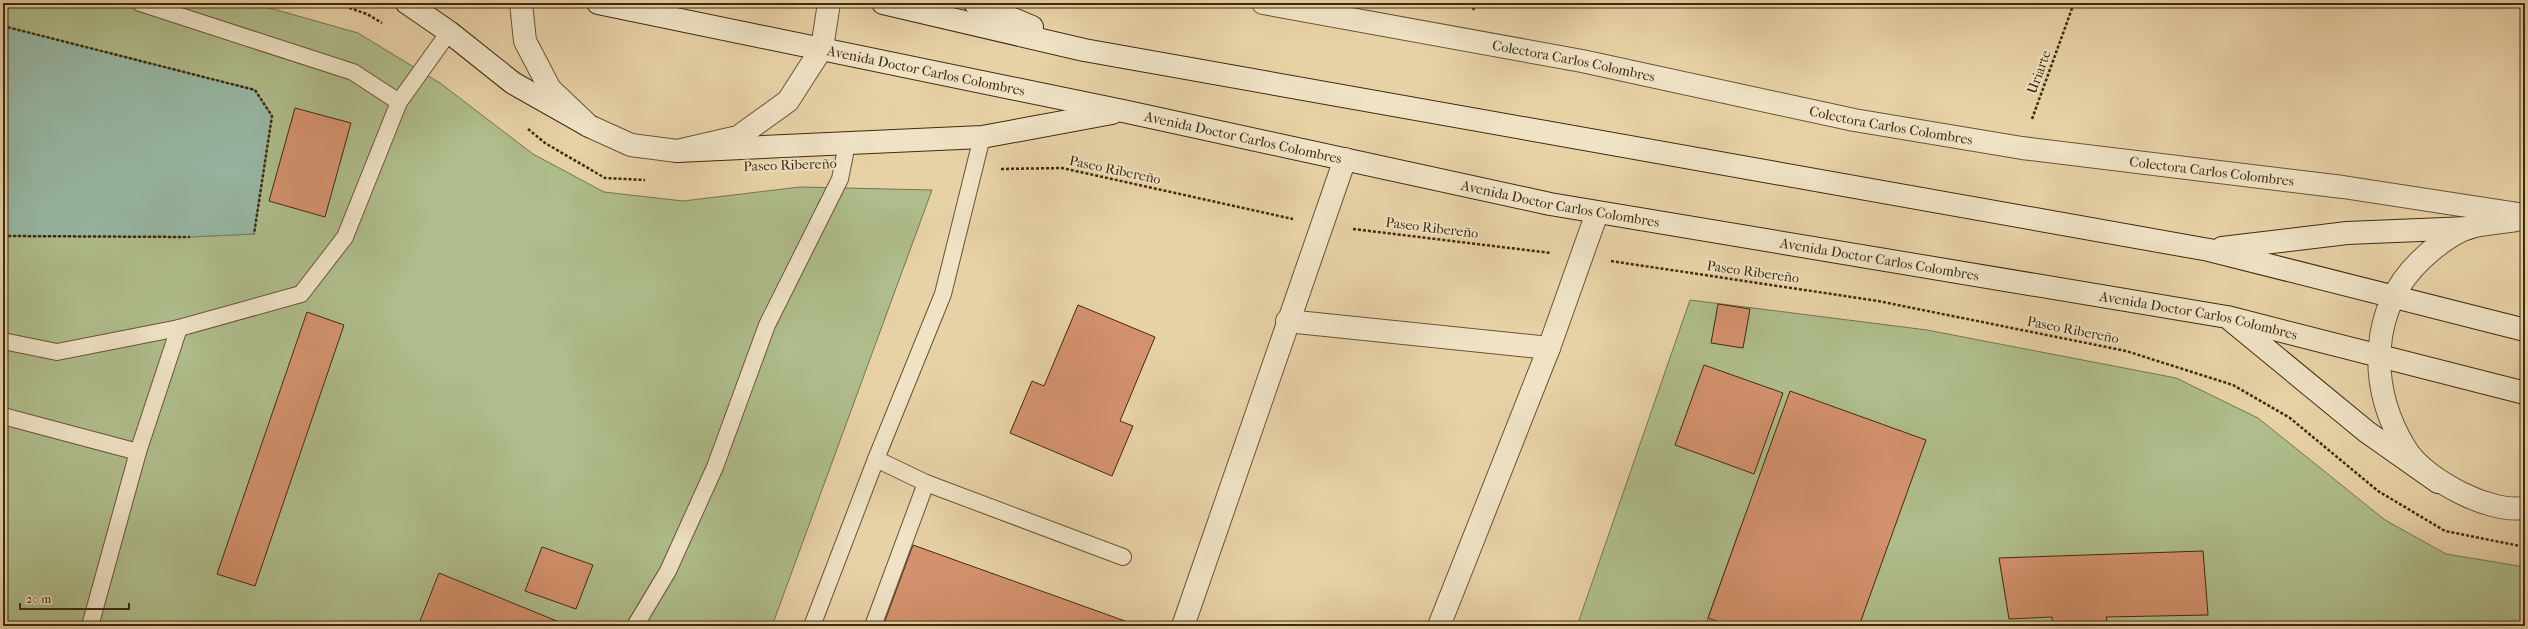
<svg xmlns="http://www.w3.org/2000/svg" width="2528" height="629" viewBox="0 0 2528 629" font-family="'IM FELL French Canon',serif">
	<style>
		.green { fill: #afbd8c; stroke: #78744e }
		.water { fill: #97b8a5; stroke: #747f69 }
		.building { fill: #d4926e; stroke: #402a0f }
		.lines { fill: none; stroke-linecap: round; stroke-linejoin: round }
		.lane-casing { stroke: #6a5435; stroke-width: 18 }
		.street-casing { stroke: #6a5435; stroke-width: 24 }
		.secondary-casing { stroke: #402a0f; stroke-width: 24 }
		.path { stroke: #402a0f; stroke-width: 2.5; stroke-dasharray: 3 2; stroke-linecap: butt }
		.lane { stroke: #efe2c5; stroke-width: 16 }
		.street { stroke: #efe2c5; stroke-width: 22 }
		.secondary { stroke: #efe2c5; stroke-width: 22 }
		.labels { text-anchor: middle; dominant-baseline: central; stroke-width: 3.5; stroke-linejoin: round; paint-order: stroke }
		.street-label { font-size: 14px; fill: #402a0f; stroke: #efe2c5 }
	</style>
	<rect width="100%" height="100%" fill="#e7d2a6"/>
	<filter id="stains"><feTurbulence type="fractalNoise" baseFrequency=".005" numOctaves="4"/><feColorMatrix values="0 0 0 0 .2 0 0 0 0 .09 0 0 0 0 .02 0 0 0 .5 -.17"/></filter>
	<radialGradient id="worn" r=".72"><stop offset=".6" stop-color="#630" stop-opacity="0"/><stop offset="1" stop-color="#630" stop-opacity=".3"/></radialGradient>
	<!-- green -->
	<g class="green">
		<polygon points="3,3 252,3 358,33 440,83 533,154 604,192 683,201 800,187 932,190 772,626 3,626 3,236 190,237 254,234 259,200 255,90 3,26"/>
		<polygon points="1690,300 1927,330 2176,378 2258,418 2385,520 2446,554 2525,567 2525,626 1707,626 1741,526 1705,626 1577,626"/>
	</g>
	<!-- water -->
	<polygon class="water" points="3,26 255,90 272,116 254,234 190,237 3,236"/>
	<!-- building -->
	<g class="building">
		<polygon points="295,108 351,123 325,217 269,201"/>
		<polygon points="1718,304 1750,309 1743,348 1711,343"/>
		<polygon points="1078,305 1155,337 1120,421 1133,426 1112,476 1010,433 1032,381 1044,386"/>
		<polygon points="307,312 344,325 255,586 217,574"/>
		<polygon points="1704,365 1783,393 1754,474 1675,445"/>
		<polygon points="1790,391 1926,440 1859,626 1730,626 1708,618"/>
		<polygon points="913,545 1139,626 883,626"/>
		<polygon points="542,547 593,565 576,609 525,591"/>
		<polygon points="2203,551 2208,615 2106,617 2108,626 2053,626 2052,617 2009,619 1999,558"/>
		<polygon points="439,573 569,626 418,626"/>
	</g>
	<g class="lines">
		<defs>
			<g id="lane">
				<polyline points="140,3 353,72 399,102"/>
				<polyline points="3,341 57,352 179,328 301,294 345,237 399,102 449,32"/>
				<polyline points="3,416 138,452"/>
				<polyline points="876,459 926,483 1123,557"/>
				<polyline points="90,626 138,452 179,328"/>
				<polyline points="635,626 668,571 715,467 767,325 840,179 847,144"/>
				<polyline points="812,626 876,459 943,294 982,137"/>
				<polyline points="873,626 926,483"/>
			</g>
			<g id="street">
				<polyline points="521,3 525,41 550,89 589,126 631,145 677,151 738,137 788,101 822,48 829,3"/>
				<path id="s1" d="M1263 3 1582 61 1854 120 2022 148 2343 187 2525 215"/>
				<path d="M2516 220C2501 223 2483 223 2468 228 2452 233 2436 246 2423 258 2369 308 2368 385 2404 446 2415 466 2441 483 2461 493 2479 502 2505 511 2525 508"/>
				<polyline points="1287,321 1549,348"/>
				<polyline points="1183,626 1345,159"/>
				<polyline points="1439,626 1549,348 1597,213"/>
			</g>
			<g id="secondary">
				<polyline points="407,3 449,32 513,83 589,126"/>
				<path id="s2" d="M598 3 1123 111 1550 204 2227 317 2525 393"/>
				<polyline points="883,3 1084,50 2209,250 2525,330"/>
				<polyline points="975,3 1032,27"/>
				<polyline points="677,151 982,137 1112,113"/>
				<polyline points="2222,248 2347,233 2468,228"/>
				<polyline points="2232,321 2367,432 2438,482"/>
			</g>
		</defs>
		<!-- lane casing -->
		<use href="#lane" class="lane-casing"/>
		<!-- street casing -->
		<use href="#street" class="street-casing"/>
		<!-- secondary casing -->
		<use href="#secondary" class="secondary-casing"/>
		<!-- path -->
		<g class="path">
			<polyline points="335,3 367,14 382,23"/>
			<polyline points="1473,10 1476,3"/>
			<polyline points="3,26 255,90 272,116 254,234"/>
			<polyline points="2032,119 2074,3"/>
			<polyline points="528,129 545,143 605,178 645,180"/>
			<polyline points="1001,169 1062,168 1293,219"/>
			<polyline points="1353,229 1551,253"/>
			<polyline points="3,236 190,237"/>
			<polyline points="1611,261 1878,301 2126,351 2233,385 2290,418 2378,491 2445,531 2525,547"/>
		</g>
		<!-- lane -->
		<use href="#lane" class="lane"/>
		<!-- street -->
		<use href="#street" class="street"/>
		<!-- secondary -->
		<use href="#secondary" class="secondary"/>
	</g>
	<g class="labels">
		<!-- street labels -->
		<g class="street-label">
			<text stroke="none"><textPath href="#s1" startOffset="316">Colectora Carlos Colombres</textPath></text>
			<text stroke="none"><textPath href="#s2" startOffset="335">Avenida Doctor Carlos Colombres</textPath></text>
			<text transform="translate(2039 72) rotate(-70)">Uriarte</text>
			<text stroke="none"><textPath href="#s1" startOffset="640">Colectora Carlos Colombres</textPath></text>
			<text stroke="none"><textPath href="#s2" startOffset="659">Avenida Doctor Carlos Colombres</textPath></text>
			<text transform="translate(790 165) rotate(-2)">Paseo Ribereño</text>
			<text transform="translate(1115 170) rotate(12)">Paseo Ribereño</text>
			<text stroke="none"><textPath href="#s1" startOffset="964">Colectora Carlos Colombres</textPath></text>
			<text stroke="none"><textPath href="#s2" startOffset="983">Avenida Doctor Carlos Colombres</textPath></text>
			<text transform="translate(1432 228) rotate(7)">Paseo Ribereño</text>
			<text stroke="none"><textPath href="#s2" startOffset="1307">Avenida Doctor Carlos Colombres</textPath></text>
			<text transform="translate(1753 272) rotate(8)">Paseo Ribereño</text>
			<text stroke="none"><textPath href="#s2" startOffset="1631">Avenida Doctor Carlos Colombres</textPath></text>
			<text transform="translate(2073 330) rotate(11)">Paseo Ribereño</text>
		</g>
	</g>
	<!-- margin -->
	<rect width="2528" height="629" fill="none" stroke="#e7d2a6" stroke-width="16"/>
	<rect x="4" y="4" width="2520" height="621" fill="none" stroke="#402a0f" stroke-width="2"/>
	<rect x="8" y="8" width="2512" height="613" fill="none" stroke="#402a0f"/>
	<!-- scale -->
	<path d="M20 603v6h109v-6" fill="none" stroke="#402a0f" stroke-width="2"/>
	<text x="26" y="603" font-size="12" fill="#402a0f" stroke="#efe2c5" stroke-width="3" paint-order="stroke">20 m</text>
	<rect width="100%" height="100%" filter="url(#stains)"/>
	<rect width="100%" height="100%" fill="url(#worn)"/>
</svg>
